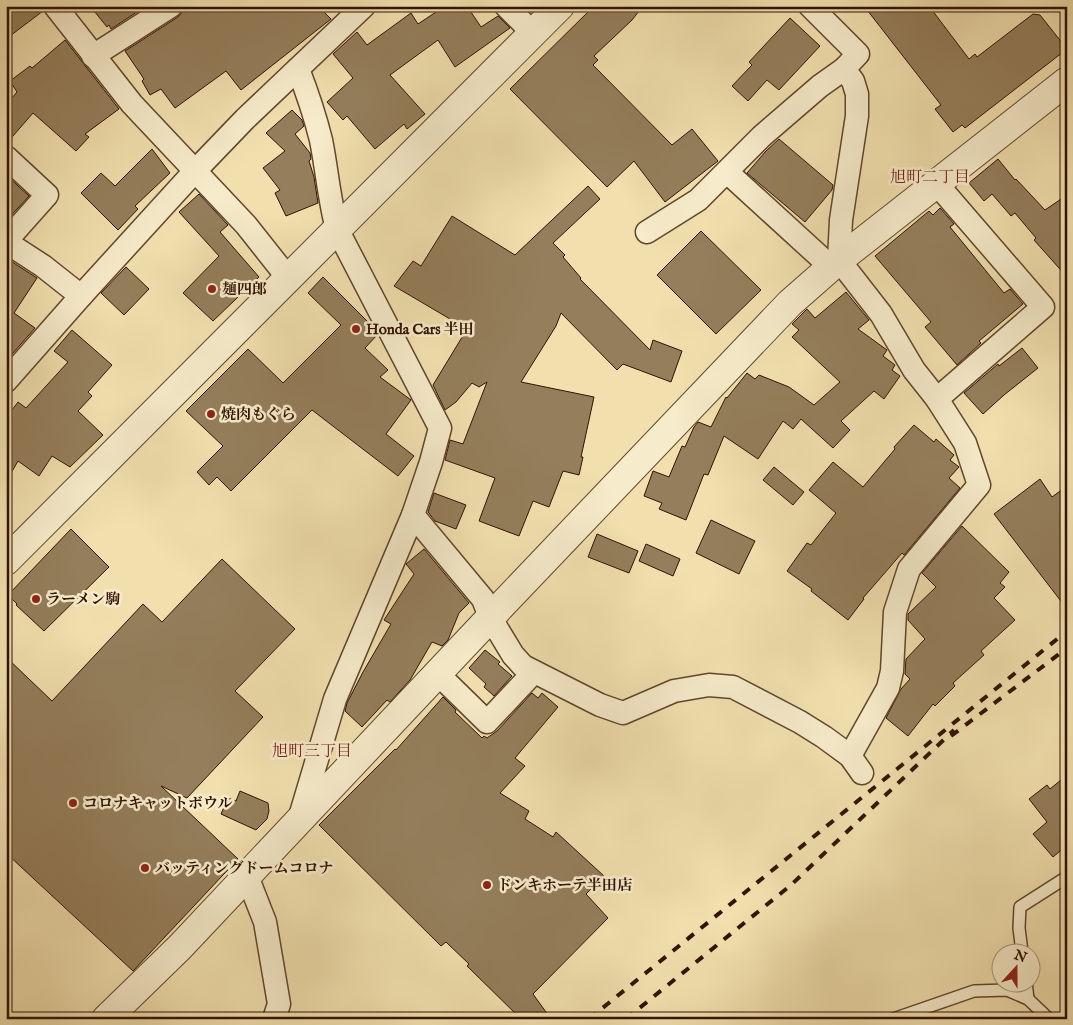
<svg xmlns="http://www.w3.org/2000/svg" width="1073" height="1025" viewBox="0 0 1073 1025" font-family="'IM FELL English','Noto Serif JP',serif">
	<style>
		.building { fill: #947e5b; stroke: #301302 }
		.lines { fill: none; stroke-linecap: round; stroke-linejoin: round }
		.service-casing { stroke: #60462d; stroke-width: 14 }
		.minor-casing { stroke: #60462d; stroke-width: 25 }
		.tertiary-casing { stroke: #60462d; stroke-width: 30 }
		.service { stroke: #f6ebca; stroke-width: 11 }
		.minor { stroke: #f6ebca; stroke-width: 22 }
		.tertiary { stroke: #f6ebca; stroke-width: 28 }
		.rail { stroke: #301302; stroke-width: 4; stroke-dasharray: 9 9; stroke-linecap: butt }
		.poi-dot { fill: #8f2418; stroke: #f6ebca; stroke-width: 2 }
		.labels { text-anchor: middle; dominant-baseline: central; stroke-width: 5; stroke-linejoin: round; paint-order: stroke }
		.poi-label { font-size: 15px; font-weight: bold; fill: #301302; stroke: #f6ebca; text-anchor: start }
		.neighbourhood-label { font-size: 16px; fill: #7a1f14; stroke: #f6ebca }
	</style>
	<rect width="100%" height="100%" fill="#f1e0ae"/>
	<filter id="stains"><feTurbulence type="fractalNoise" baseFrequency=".004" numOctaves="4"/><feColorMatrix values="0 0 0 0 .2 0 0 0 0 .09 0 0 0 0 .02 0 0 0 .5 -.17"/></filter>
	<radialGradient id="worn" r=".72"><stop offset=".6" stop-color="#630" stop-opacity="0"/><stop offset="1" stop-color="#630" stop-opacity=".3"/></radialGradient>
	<!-- building -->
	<g class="building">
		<polygon points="6,6 42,6 43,11 6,39"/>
		<polygon points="90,6 146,6 111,29 109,25 107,27"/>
		<polygon points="184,6 318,6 331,19 241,90 226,71 175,108 161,89 150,95 142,81 144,79 125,51 178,17 182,12"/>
		<polygon points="445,6 467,6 481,27 498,16 510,28 455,67 438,40 390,75 425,114 407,129 404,124 375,149 347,116 343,120 327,102 353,78 333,54 357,32 367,45 411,13 418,24"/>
		<polygon points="594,6 643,6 632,20 594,56 598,60 593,65 672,145 692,129 718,161 665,202 634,161 607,187 510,89"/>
		<polygon points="864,6 929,6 969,59 975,54 977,57 1033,14 1040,15 1067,49 965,128 962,125 953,132 935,109 941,105"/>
		<polygon points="790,18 820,46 779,90 767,80 748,101 732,86 752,65 749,62"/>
		<polygon points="65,40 119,109 85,134 89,137 76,151 33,113 6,144 6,105 17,92 10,81 30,66 32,68"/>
		<polygon points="292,110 302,120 304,126 295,134 310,153 311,159 309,161 314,177 318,203 286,216 275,193 280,190 263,168 285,151 266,133"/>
		<polygon points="779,139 833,185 832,190 805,222 747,173 766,151"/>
		<polygon points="152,149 170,173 135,206 138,209 118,230 81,193 101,173 115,186"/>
		<polygon points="998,159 1015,180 1016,179 1045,210 1067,195 1067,277 1034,240 1036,238 1015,213 1011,216 992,194 984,201 969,183"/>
		<polygon points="6,175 29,196 6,221"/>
		<polygon points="588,186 600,199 553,243 565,255 563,257 581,278 580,279 650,350 653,340 682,351 671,382 623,364 617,370 561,313 556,326 521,382 594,397 581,457 583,457 579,475 563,471 549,507 533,501 519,536 479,521 495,478 445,460 450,440 463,444 487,382 479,387 472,383 456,402 445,410 433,385 467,329 394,286 413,261 421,266 452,216 515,255"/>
		<polygon points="199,194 228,225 220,232 259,277 213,321 183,293 219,256 179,212"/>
		<polygon points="940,208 954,224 950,227 1004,293 1010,289 1023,304 979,341 981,343 957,365 925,327 931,322 875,256 929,211 933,215"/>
		<polygon points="701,231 761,290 716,334 657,275"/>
		<polygon points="6,258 37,278 14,313 35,328 6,361"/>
		<polygon points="126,267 149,289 124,315 101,293"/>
		<polygon points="323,277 373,327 377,335 365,348 388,370 380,377 411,400 386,434 414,456 398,476 312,410 231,491 217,477 209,485 197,472 223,446 186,411 248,349 283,383 341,325 308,293"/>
		<polygon points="846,292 869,320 858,329 887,350 883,356 895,365 892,370 900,376 884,399 874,391 841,421 850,430 833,448 801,419 793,429 783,421 758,459 724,436 708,475 704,474 686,520 659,509 662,503 644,496 653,471 669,477 682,446 685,447 694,427 698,422 711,427 726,397 727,398 747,373 755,379 759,375 789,387 814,405 840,382 792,337 799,330 792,324 807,309 815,318"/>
		<polygon points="72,330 112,365 88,392 92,396 78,411 103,435 70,467 52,456 39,476 18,461 6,482 6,418 18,402 26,408 68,362 54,351"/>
		<polygon points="1022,348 1038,368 1004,395 983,414 964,393 998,364 999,366"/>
		<polygon points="914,425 934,442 936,439 954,455 950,460 959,467 949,478 960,488 904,555 902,553 863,598 864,599 848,620 811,591 812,589 787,571 807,543 811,545 836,513 809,490 833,462 863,487 895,449 894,447"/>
		<polygon points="774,467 804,492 793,505 763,480"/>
		<polygon points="1040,479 1052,497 1067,486 1067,609 994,514"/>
		<polygon points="434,493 466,505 456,529 435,521 428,512"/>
		<polygon points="711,520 755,541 739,574 696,553"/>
		<polygon points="962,526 1009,572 1000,583 1005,587 994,598 1015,620 981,651 984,655 953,683 955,686 935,706 933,704 908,736 886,718 901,689 910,679 905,674 906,659 925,639 908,620 908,614 936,587 922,573"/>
		<polygon points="71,529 109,567 44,631 16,605 17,604 8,595"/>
		<polygon points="597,534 638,551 629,573 588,557"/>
		<polygon points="646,544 680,559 673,576 639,561"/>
		<polygon points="424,549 469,603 459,613 448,640 442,646 432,642 410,680 390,702 387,700 362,727 345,711 347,703 363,672 391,624 384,620 414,574 406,564"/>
		<polygon points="222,559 295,629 235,691 263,717 187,798 161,786 238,859 133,971 6,853 6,657 52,701 143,604 162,622"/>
		<polygon points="485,650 500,662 498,664 512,676 494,696 484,687 486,684 469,668"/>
		<polygon points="532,693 538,698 542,693 558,707 515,758 525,766 500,793 529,811 525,819 553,837 556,832 604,876 586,894 608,918 533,994 551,1019 521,1019 467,966 469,964 446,942 441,946 319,825 395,749 396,750 443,697 456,710 455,712 482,738 484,736 487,738 497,731"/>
		<polygon points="1067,775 1067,845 1053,857 1033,834 1047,822 1029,799 1047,785 1050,789"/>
		<polygon points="240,791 268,803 269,811 267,819 256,830 221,814 228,798 236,801"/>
	</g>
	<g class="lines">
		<defs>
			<g id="service">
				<polyline points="1022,952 1019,928 1020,907 1067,877"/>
				<polyline points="1026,982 1028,999"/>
				<polyline points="893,1019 974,991 1007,990 1028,999 1049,1019"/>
			</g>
			<g id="minor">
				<polyline points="55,6 132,104 246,225 288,278"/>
				<polyline points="506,6 533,33"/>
				<polyline points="810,6 858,54 844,69 853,81 857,94 857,116 841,220 839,260 881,314 914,370 937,399 965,443 979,485 909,569 895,612 892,671 888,688 850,756"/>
				<polyline points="93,56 171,6"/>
				<path d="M298 69C307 92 315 116 321 140 327 170 329 199 337 229L440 428 431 462 413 515 335 699 299 820"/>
				<polyline points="6,157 47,195 6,241"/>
				<polyline points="727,172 831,267"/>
				<polyline points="936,183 1043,307 937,399"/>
				<polyline points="647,232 698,200 762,136 820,86 844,69"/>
				<polyline points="6,242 43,266 81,296"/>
				<polyline points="6,381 81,296 195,171 245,119 364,6"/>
				<polyline points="413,515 483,599 490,617 513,655 523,666 600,705 623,713 674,691 709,685 733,687 800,722 824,737 850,756 862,773"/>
				<polyline points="437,673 487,722 534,672"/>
				<polyline points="247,876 265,922 279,1004 274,1019"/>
			</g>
			<g id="tertiary">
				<polyline points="6,561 560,6"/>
				<polyline points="106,1019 180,947 502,605 790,303 839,260 1067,81"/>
			</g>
		</defs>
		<!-- service casing -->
		<use href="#service" class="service-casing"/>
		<!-- minor casing -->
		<use href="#minor" class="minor-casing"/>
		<!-- tertiary casing -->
		<use href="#tertiary" class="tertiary-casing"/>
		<!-- service -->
		<use href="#service" class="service"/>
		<!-- minor -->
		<use href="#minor" class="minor"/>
		<!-- tertiary -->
		<use href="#tertiary" class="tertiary"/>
		<!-- rail -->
		<g class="rail">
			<polyline points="951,736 1067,648"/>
			<polyline points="589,1019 1067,631"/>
			<polyline points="626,1019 791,885 954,730"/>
		</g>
	</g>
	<!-- markers -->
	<g class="poi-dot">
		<circle cx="212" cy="289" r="5"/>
		<circle cx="356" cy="329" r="5"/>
		<circle cx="211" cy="414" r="5"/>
		<circle cx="36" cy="599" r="5"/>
		<circle cx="73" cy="803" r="5"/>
		<circle cx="145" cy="868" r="5"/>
		<circle cx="487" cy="885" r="5"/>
	</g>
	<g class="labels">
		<!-- poi labels -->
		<g class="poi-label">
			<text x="222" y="289">麺四郎</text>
			<text x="366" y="329">Honda Cars 半田</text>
			<text x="221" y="414">焼肉もぐら</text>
			<text x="46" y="599">ラーメン駒</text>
			<text x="83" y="803">コロナキャットボウル</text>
			<text x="155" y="868">バッティングドームコロナ</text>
			<text x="497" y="885">ドンキホーテ半田店</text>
		</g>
		<!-- neighbourhood labels -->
		<g class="neighbourhood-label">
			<text x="930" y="178">旭町二丁目</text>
			<text x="312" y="752">旭町三丁目</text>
		</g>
	</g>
	<!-- margin -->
	<rect width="1073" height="1025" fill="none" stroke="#f1e0ae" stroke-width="25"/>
	<rect x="8" y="8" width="1058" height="1010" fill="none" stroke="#301302" stroke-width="2.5"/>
	<rect x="12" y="12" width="1048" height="1000" fill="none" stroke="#301302"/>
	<!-- north arrow -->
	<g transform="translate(1016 968) rotate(21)"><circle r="24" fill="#f6ebca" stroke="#a7957a"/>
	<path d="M0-4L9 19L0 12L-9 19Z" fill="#8f2418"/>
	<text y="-8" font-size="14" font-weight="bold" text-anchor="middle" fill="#301302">N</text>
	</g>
	<rect width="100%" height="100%" filter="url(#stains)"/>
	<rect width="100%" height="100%" fill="url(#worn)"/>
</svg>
